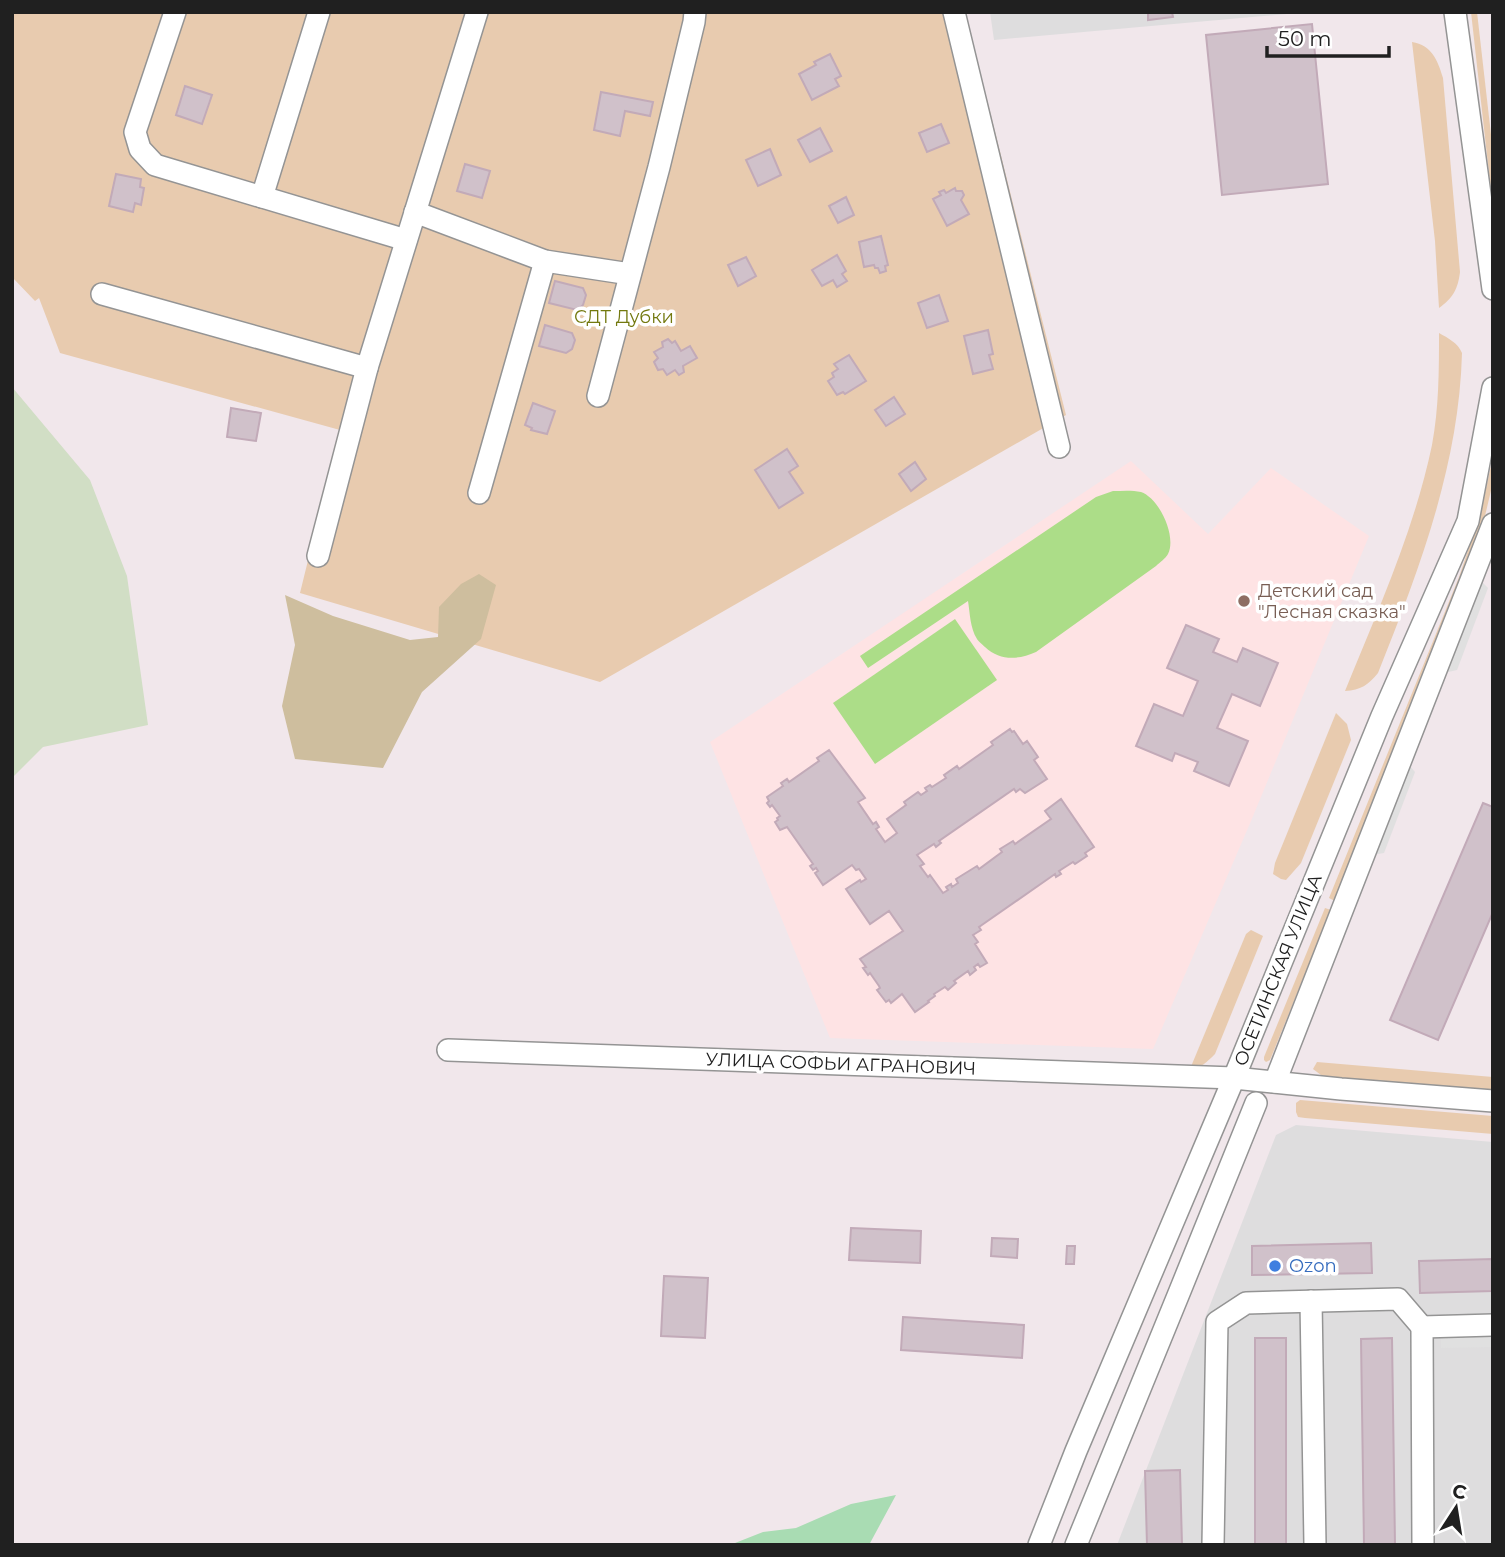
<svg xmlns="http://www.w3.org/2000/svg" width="1505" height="1557" viewBox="0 0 1505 1557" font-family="Montserrat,sans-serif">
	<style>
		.residential { fill: #deddde }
		.education { fill: #fee3e4 }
		.grass { fill: #e8cbaf }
		.forest { fill: #cebe9e }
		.wetland { fill: #d1dec5 }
		.pitch { fill: #acdd88 }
		.parking { fill: #e0e0e0 }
		.water { fill: #a9dcb3 }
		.building { fill: #d0c1ca; stroke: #c2aab8; stroke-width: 2 }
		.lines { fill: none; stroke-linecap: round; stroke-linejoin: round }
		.minor-casing { stroke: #949494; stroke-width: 24 }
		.minor { stroke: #fff; stroke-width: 21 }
		.education-dot { fill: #8d6e63; stroke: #fff; stroke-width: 2.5 }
		.shop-dot { fill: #3f7fe0; stroke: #fff; stroke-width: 2.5 }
		.labels { text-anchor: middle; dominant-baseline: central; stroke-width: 7; stroke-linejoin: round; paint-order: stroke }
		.park-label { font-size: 18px; fill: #73790f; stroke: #fff }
		.education-label { font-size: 18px; fill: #785e54; stroke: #fff; text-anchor: start }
		.street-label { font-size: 18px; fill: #202020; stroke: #fff }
		.shop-label { font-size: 18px; fill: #366cbe; stroke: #fff; text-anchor: start }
	</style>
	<rect width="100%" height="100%" fill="#f1e7eb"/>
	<!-- residential -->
	<g class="residential">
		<polygon points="990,12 1310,12 994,40"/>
		<polygon points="1296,1125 1493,1142 1493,1545 1117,1545 1276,1135"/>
	</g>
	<!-- education -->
	<polygon class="education" points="1131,461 1208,534 1271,468 1369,536 1251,821 1153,1049 830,1038 710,742"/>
	<!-- grass -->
	<g class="grass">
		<polygon points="12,12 965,12 1066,415 600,682 300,593 340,430 60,353 39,298 35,301 12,277"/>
		<polygon points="1471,12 1477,12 1493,152 1493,209"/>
		<path d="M1412 42C1432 45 1438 61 1443 78L1460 272C1458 289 1453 298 1439 308L1435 241Z"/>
		<path d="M1439 333C1448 338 1458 343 1462 353 1459 466 1419 570 1378 673 1368 685 1361 690 1345 691 1378 610 1414 531 1432 445 1439 408 1439 370 1439 333Z"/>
		<polygon points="1493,457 1493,482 1485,516 1465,580 1335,901 1329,898 1459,577 1480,515"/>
		<polygon points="1336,713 1347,724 1351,740 1301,863 1286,880 1281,879 1273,874 1275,863"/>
		<polygon points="1325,908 1331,910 1270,1060 1266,1062 1264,1060 1264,1057"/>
		<path d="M1251 930 1263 936 1215 1054C1207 1062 1201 1068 1190 1069L1246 934Z"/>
		<polygon points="1317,1062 1493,1077 1493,1091 1333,1078 1321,1075 1313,1069"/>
		<polygon points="1300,1100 1493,1116 1493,1134 1305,1118 1298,1117 1296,1112 1296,1103"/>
	</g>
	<!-- forest -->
	<polygon class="forest" points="479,574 496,585 481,639 422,692 383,768 295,759 282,706 295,645 285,595 333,616 410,640 438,637 439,607 461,584"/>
	<!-- wetland -->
	<polygon class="wetland" points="12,387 90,480 127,576 148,725 43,747 12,778"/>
	<!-- pitch -->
	<g class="pitch">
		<path d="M1113 491C1122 491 1132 490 1141 492 1159 498 1177 536 1168 554 1166 558 1159 563 1156 566L1036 652C1018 660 1000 661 985 647 984 646 977 640 977 639 970 628 970 613 968 601L868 668 860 656 1096 497Z"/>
		<polygon points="955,619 997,680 875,764 833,703"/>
	</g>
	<!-- parking -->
	<g class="parking">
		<polygon points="1478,578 1488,588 1457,670 1444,673"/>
		<polygon points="1408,764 1415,772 1384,853 1372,855"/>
		<polygon points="1441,1334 1493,1334 1493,1347 1441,1348"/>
	</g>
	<!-- water -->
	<polygon class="water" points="896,1495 869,1545 730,1545 763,1532 796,1528 851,1504"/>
	<!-- building -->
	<g class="building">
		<polygon points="1148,12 1172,12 1173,17 1148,20"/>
		<polygon points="1312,24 1328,184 1222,195 1206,35"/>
		<polygon points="830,54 841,76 835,79 839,86 812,100 799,74 816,65 814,62"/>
		<polygon points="185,86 212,95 202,124 176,115"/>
		<polygon points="601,92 653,102 650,116 625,111 620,136 594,130"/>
		<polygon points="941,124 949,143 927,152 919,133"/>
		<polygon points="820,128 832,151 810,162 798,140"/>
		<polygon points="770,149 781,175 758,186 746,160"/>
		<polygon points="465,164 490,171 482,198 457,191"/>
		<polygon points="116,174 141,179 140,187 144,188 141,205 135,203 133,212 109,206"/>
		<polygon points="955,188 956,191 962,191 964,195 961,200 969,214 947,226 933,199 941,195 939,192 944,190 946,193"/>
		<polygon points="846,197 854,215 838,223 829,206"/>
		<polygon points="881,236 888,265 885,266 886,271 880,273 878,268 875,268 874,265 864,267 859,242"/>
		<polygon points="837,255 846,271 842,274 847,281 837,287 833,280 822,286 812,270"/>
		<polygon points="746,257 756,276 738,286 728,265"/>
		<polygon points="555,281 583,288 586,295 583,305 577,310 549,303"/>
		<polygon points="939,295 948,321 927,328 918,303"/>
		<polygon points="545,325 572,333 575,340 572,349 566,353 539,346"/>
		<polygon points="988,330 993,354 989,355 993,369 973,374 964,336"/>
		<polygon points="668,339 672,343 675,341 681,351 690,346 697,358 683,366 684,372 679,375 675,370 667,375 663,369 658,370 654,362 658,358 654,352 663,347 662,342"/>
		<polygon points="849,355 866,381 845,394 843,392 837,395 828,381 834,377 832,373 838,369 834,364"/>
		<polygon points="894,397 905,414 886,426 875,410"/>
		<polygon points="533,403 555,411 547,434 531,430 532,428 525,425"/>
		<polygon points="231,408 261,413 256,441 227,437"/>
		<polygon points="787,449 798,466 789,472 803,493 779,508 755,470"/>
		<polygon points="915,462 926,479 911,491 899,474"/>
		<polygon points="1186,625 1219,639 1213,652 1237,662 1243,648 1278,663 1260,706 1232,694 1217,728 1248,741 1229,786 1194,771 1198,762 1175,753 1172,761 1136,746 1154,704 1183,716 1198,681 1167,668"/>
		<polygon points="1010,729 1012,732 1014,731 1023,744 1027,741 1038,757 1034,760 1047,779 1025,793 1020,789 1016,792 1014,789 939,841 941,843 936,847 934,844 917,855 924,864 920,866 928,877 930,875 943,893 948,890 946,887 951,884 952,887 958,883 956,879 977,866 979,869 1002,852 1000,849 1013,841 1015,844 1051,819 1045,811 1061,799 1094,847 1085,853 1087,856 1075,864 1073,862 1059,871 1061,874 1056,877 1055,874 979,927 981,930 973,935 978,942 975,944 987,963 980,967 978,964 974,967 976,970 970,975 968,971 954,981 956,983 948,990 945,987 934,994 935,996 928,1001 929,1002 915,1012 902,994 891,1003 889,1000 886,1002 877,990 880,988 879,986 870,973 868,975 863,968 866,967 860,959 903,931 889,911 870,924 846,889 860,880 861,882 866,879 859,869 856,870 852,865 823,885 815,873 818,871 816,868 813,870 810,866 813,864 787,827 780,830 775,822 778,820 777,818 780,816 772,805 770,807 767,803 769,801 767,797 783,786 781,783 787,779 789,782 819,761 817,758 829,750 865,798 858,802 873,824 876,822 879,827 876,829 885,842 897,833 887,819 906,805 904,802 918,792 921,795 927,791 925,788 930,785 932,787 946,778 944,775 957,766 959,769 993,745 991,742"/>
		<polygon points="1483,803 1493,807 1493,912 1438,1040 1390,1020"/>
		<polygon points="851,1228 921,1231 920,1263 849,1260"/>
		<polygon points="992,1238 1018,1239 1017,1258 991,1256"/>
		<polygon points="1371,1243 1372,1273 1252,1275 1252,1246"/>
		<polygon points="1067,1246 1075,1246 1074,1264 1066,1264"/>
		<polygon points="1493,1259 1493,1291 1420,1293 1419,1261"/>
		<polygon points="664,1276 708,1278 705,1338 661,1336"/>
		<polygon points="903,1317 1024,1325 1022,1358 901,1350"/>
		<rect x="1255" y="1338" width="31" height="207"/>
		<polygon points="1392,1338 1395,1545 1364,1545 1361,1339"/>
		<polygon points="1180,1470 1182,1545 1147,1545 1145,1471"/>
	</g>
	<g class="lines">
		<defs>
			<g id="minor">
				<polyline points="175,12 135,132 140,149 155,165 406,240"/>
				<polyline points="954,12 1059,447"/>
				<polyline points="1455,12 1493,289"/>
				<polyline points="262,197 319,12"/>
				<polyline points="415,212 545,261 630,274"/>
				<polyline points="102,294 367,368"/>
				<polyline points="598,396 659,167 694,22 695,12"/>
				<polyline points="479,493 545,261"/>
				<polyline points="318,556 367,368 477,12"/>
				<polyline points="448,1050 1234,1078 1341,1089 1493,1101"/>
				<polyline points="1275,1082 1493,524"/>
				<polyline points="1311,1301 1315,1545"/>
				<polyline points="1422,1327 1423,1545"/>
				<polyline points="1039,1545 1076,1451 1234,1078 1382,716 1468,521 1493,388"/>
				<path d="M1076 1545C1136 1397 1197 1251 1256 1103"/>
				<polyline points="1213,1545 1217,1322 1246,1303 1398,1299 1422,1327 1493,1325"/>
			</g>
		</defs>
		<!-- minor casing -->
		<use href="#minor" class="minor-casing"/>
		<!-- minor -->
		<use href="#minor" class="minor"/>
	</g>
	<!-- markers -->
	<circle class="education-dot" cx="1244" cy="601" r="7"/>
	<circle class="shop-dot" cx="1275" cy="1266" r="7"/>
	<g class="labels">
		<!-- park labels -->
		<g class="park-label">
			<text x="624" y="317">СДТ Дубки</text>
		</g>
		<!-- education labels -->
		<g class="education-label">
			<text x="1258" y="591">Детский сад<tspan x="1258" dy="21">"Лесная сказка"</tspan></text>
		</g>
		<!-- street labels -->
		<g class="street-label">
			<text transform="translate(1278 970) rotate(-68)">ОСЕТИНСКАЯ УЛИЦА</text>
			<text transform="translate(841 1064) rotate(2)">УЛИЦА СОФЬИ АГРАНОВИЧ</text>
		</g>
		<!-- shop labels -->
		<g class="shop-label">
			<text x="1289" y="1266">Ozon</text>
		</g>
	</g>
	<!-- border -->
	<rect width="1505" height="1557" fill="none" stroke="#202020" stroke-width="28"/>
	<!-- north arrow -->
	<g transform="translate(1456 1508) rotate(12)" stroke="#ffffff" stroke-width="5" paint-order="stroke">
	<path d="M0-5L12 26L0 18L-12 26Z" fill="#202020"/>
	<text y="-10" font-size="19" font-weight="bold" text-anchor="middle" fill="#202020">С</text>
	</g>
	<!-- scale -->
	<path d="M1267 46v10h122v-10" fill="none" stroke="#202020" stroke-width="3.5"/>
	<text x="1278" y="46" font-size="21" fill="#202020" stroke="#ffffff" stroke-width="5" paint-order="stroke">50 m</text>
</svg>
